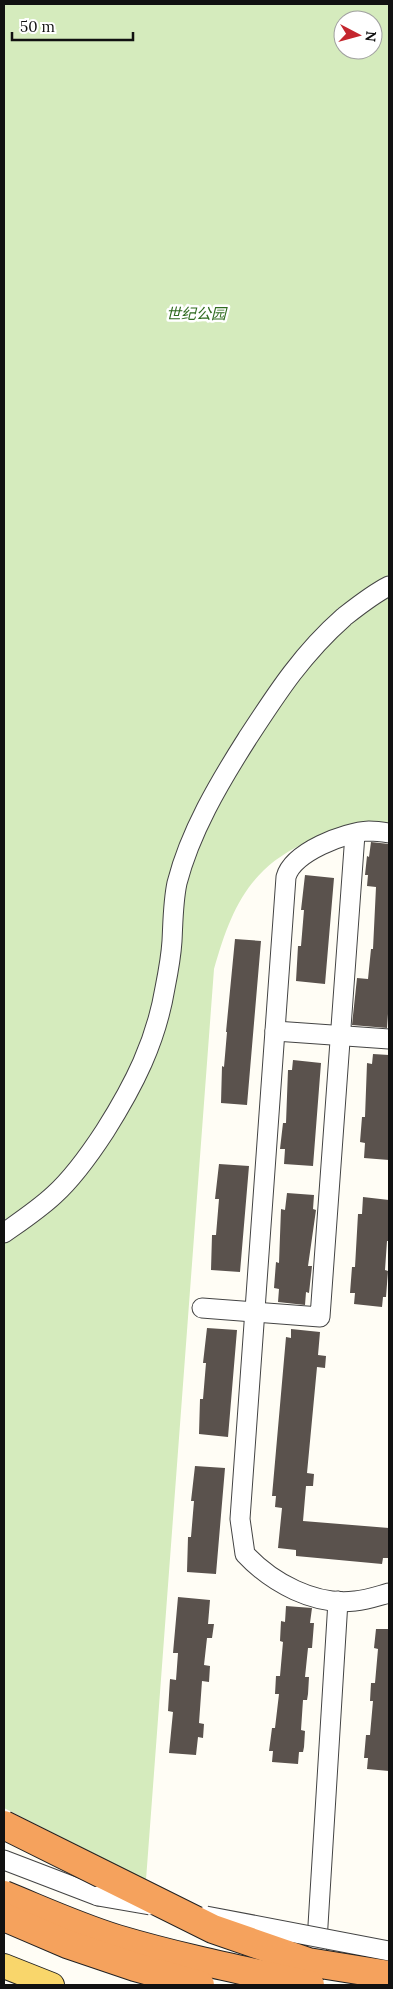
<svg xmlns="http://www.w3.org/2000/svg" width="393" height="1989" viewBox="0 0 393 1989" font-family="Lora,'Noto Sans SC',serif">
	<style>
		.green { fill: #d5ebbd; fill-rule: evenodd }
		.building { fill: #5a524d }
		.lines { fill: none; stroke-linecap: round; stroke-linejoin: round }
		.minor-casing { stroke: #444; stroke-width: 21 }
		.major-casing { stroke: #222; stroke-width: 26 }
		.minor { stroke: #fff; stroke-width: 19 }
		.major { stroke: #f9d66b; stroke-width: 24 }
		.minor-bridge-casing { stroke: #444; stroke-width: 21; stroke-linecap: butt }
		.highway-bridge-casing { stroke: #222; stroke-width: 30; stroke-linecap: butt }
		.minor-bridge { stroke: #fff; stroke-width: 19 }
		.highway-bridge { stroke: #f5a25d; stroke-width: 28 }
		.labels { text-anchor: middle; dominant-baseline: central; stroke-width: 5; stroke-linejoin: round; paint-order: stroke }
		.park-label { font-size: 15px; font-style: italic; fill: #2f6b1f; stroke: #fff }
	</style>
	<rect width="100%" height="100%" fill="#fffdf5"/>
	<!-- green -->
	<path class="green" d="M4 4H389V829C371 828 355 832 337 836 326 838 313 839 303 844 247 870 230 913 214 969L146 1880 4 1808ZM343 20H373V50H343Z"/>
	<!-- building -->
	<g class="building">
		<polygon points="371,842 389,844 389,1000 387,1028 352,1025 357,978 368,979 371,949 373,949 376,887 367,886 368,875 365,875 367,856 369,857"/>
		<polygon points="305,875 334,878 325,984 296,981 298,946 301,946 304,910 301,910"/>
		<polygon points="235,939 261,941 247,1105 221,1103 222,1066 224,1067 227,1032 226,1032"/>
		<polygon points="373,1054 389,1055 389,1160 364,1158 365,1143 360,1142 362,1117 365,1117 367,1063 372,1064"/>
		<polygon points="293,1060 321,1063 313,1166 284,1164 285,1149 280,1149 283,1123 286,1123 288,1070 292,1070"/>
		<polygon points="219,1164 249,1166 240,1272 211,1270 212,1235 216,1235 219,1199 215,1199"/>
		<polygon points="287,1193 314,1195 313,1209 316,1210 308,1266 312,1266 309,1293 306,1292 305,1305 278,1302 279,1289 274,1288 276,1262 279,1263 281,1209 285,1210"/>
		<polygon points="363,1197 389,1200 389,1241 387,1241 385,1270 388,1271 386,1297 383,1297 382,1307 354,1304 355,1293 350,1293 352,1267 355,1267 358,1214 362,1214"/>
		<polygon points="207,1328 237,1330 228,1437 199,1434 200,1399 203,1399 206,1363 203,1363"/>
		<polygon points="291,1329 320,1332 318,1355 326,1356 325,1368 317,1367 307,1473 314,1474 313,1486 306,1486 303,1521 389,1528 389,1558 383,1558 382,1564 296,1556 296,1550 278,1548 282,1508 275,1507 276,1496 272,1496 286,1337 291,1338"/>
		<polygon points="195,1466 225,1468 216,1574 187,1572 188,1537 191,1537 194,1501 191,1501"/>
		<polygon points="178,1597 210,1600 208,1624 214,1624 212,1638 207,1638 204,1665 210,1666 209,1682 202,1681 199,1723 204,1724 203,1738 198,1737 196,1755 169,1753 173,1712 168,1711 170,1679 176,1680 178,1653 173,1653"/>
		<polygon points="286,1606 312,1608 310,1623 314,1623 312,1648 308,1648 305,1677 309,1677 308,1694 307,1700 303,1700 301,1730 305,1731 304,1747 303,1752 299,1752 298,1764 272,1762 273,1751 269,1751 272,1728 275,1728 279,1694 275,1694 276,1676 280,1676 283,1642 280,1641 281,1621 285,1622"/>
		<polygon points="376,1629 389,1629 389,1771 367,1769 368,1758 364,1758 366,1735 370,1735 373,1701 370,1701 371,1683 375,1683 378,1649 374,1648"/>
	</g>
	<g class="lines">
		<defs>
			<g id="minor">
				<path d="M389 833C383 832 376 831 369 831 345 832 293 852 286 877L240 1519 245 1554C272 1583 315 1606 355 1601 367 1600 378 1596 389 1593"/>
				<polyline points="275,1031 389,1039"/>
				<path d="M4 1233C21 1221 39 1209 54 1195 74 1177 90 1154 105 1131 134 1085 156 1042 165 988 168 973 171 957 172 941 173 922 173 902 177 883 190 832 219 783 247 739 277 693 302 654 344 617 358 606 373 594 389 586"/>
				<polyline points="202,1308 320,1317 355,834"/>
				<polyline points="4,1860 98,1896"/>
				<polyline points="315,1974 338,1601"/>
			</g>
			<polyline id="major" points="4,1966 52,1985"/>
		</defs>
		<!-- minor casing -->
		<use href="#minor" class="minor-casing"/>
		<!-- major casing -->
		<use href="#major" class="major-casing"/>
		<!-- minor -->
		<use href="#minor" class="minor"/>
		<!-- major -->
		<use href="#major" class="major"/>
		<defs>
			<g id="minor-bridge">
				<polyline points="98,1896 150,1905"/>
				<polyline points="206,1916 389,1951"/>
			</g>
			<g id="highway-bridge">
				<polyline points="4,1825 213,1929 308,1962 389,1975"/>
				<path d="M4 1895C41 1910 78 1927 117 1939 181 1958 246 1971 310 1985"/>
				<polyline points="4,1917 67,1944 135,1967 200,1985"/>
			</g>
		</defs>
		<!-- minor-bridge casing -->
		<use href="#minor-bridge" class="minor-bridge-casing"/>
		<!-- highway-bridge casing -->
		<use href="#highway-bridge" class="highway-bridge-casing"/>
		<!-- minor-bridge -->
		<use href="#minor-bridge" class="minor-bridge"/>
		<!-- highway-bridge -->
		<use href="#highway-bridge" class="highway-bridge"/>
	</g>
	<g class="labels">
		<!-- park labels -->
		<g class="park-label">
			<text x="196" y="313">世纪公园</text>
		</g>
	</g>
	<!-- border -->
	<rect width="393" height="1989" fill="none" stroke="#111111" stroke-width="10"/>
	<!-- north arrow -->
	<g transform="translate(358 35) rotate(96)"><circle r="24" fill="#ffffff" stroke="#a0a0a0"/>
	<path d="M0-4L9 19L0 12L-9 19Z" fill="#c4262e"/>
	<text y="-8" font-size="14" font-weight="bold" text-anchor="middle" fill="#111111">N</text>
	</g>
	<!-- scale -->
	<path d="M12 32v8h121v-8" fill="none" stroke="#111111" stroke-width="2.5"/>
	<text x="20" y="32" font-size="15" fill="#111111" stroke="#ffffff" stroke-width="4" paint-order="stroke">50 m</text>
</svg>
